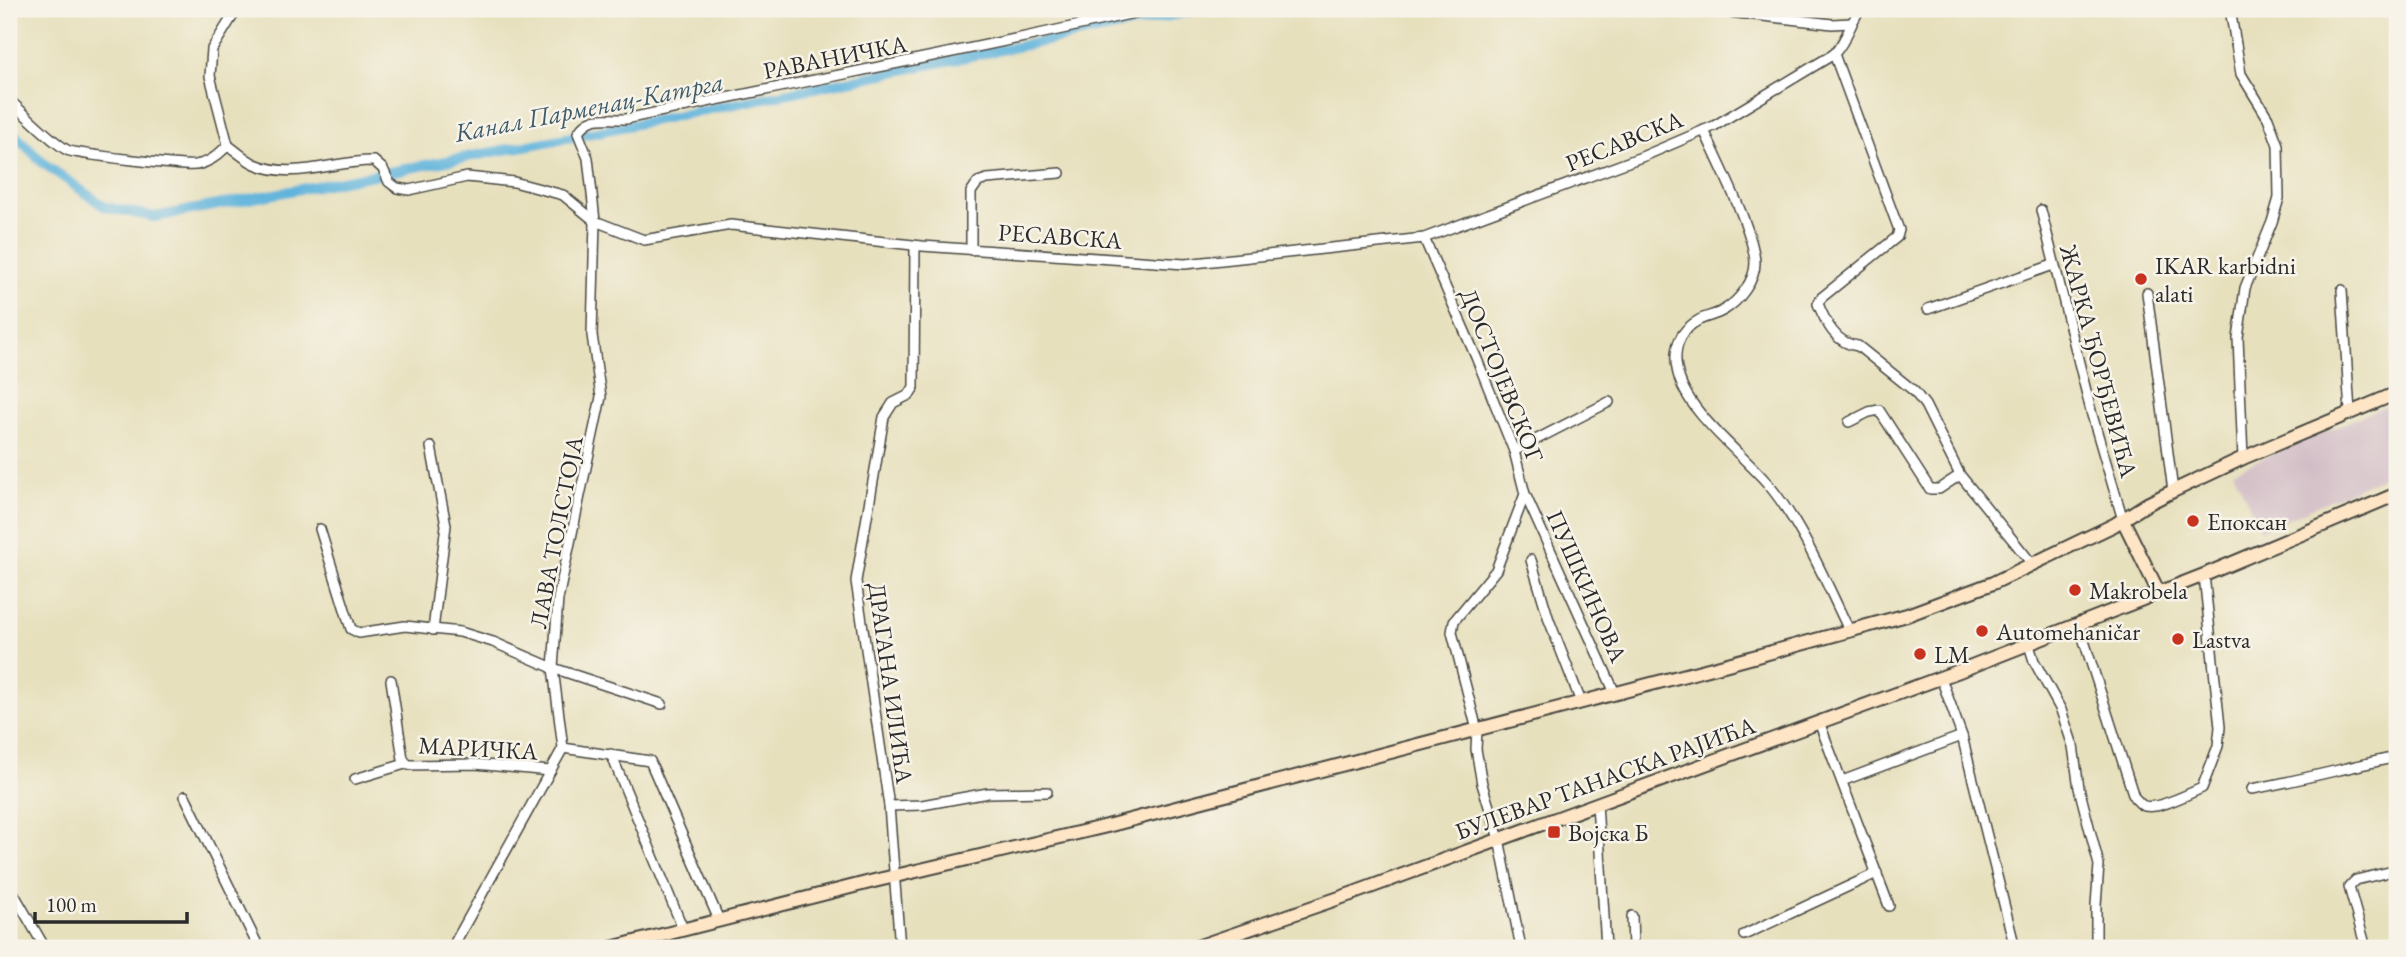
<svg xmlns="http://www.w3.org/2000/svg" width="2406" height="957" viewBox="0 0 2406 957" font-family="'EB Garamond',serif">
	<style>
		.industrial { fill: #d2bdc6 }
		.lines { fill: none; stroke-linecap: round; stroke-linejoin: round }
		.canal { stroke: #60b4dc; stroke-width: 10 }
		.street-casing { stroke: #474641; stroke-width: 12 }
		.secondary-casing { stroke: #474641; stroke-width: 16 }
		.street { stroke: #fff; stroke-width: 9 }
		.secondary { stroke: #fde5c5; stroke-width: 12 }
		.poi-dot { fill: #c8321e; stroke: #f7f3e8; stroke-width: 2.5 }
		.labels { text-anchor: middle; dominant-baseline: central; stroke-width: 5; stroke-linejoin: round; paint-order: stroke }
		.street-label { font-size: 24px; fill: #2b2b2b; stroke: #f7f3e8 }
		.poi-label { font-size: 24px; fill: #2b2b2b; stroke: #f7f3e8; text-anchor: start }
		.water-label { font-size: 26px; font-style: italic; fill: #3e5b69; stroke: #f7f3e8 }
	</style>
	<rect width="100%" height="100%" fill="#f7f3e8"/>
	<filter id="ink" filterUnits="userSpaceOnUse"><feTurbulence type="fractalNoise" baseFrequency=".0143" numOctaves="2"/><feDisplacementMap in="SourceGraphic" scale="14" xChannelSelector="R" yChannelSelector="G"/><feConvolveMatrix kernelMatrix="1 2 1 2 8 2 1 2 1" color-interpolation-filters="sRGB"/></filter>
	<filter id="wash" filterUnits="userSpaceOnUse"><feTurbulence type="fractalNoise" baseFrequency=".00686" numOctaves="4" result="noise"/><feDisplacementMap in="SourceGraphic" scale="28" xChannelSelector="R" yChannelSelector="G"/><feGaussianBlur stdDeviation="1.57" result="paint"/><feColorMatrix in="noise" values="0 0 0 0 0 0 0 0 0 0 0 0 0 0 0 0 0 1.4 0 .05"/><feComposite in="paint" operator="in"/></filter>
	<g filter="url(#wash)">
		<rect width="100%" height="100%" fill="#e7e0bd"/>
		<!-- industrial -->
		<polygon class="industrial" points="2397,401 2397,471 2261,530 2233,471"/>
		<g class="lines">
			<!-- canal -->
			<polyline class="canal" points="9,129 43,163 105,207 155,217 587,134 1203,9"/>
		</g>
	</g>
	<g filter="url(#ink)">
		<g class="lines">
			<defs>
				<g id="street">
					<polyline points="1703,9 1832,24 1851,23"/>
					<polyline points="2230,9 2241,74 2268,118 2278,145 2279,198 2272,222 2245,288 2238,338 2243,458"/>
					<path d="M1834 54 1899 230 1897 237 1821 298 1818 304C1826 323 1836 344 1858 346L1914 391 1925 405 1960 475 2033 565"/>
					<path d="M9 100C23 112 52 142 67 150 74 154 188 167 196 165 211 162 218 155 228 145"/>
					<path d="M1704 130C1718 162 1754 231 1755 263 1755 281 1739 301 1724 310 1716 315 1707 316 1699 320 1680 330 1673 348 1677 369 1684 411 1741 452 1768 484 1803 526 1826 583 1850 632"/>
					<path d="M228 145C236 151 246 160 255 164 294 181 335 160 374 161L383 169 389 182 397 188 409 190 467 177 514 182 563 195 595 221 644 240 731 225 922 246 1185 264 1424 238 1644 156 1714 126 1834 54C1847 40 1850 24 1860 9"/>
					<polyline points="228,145 210,76 212,49 237,9"/>
					<polyline points="2041,210 2092,415 2123,520"/>
					<polyline points="1424,238 1476,357 1514,451 1525,494 1496,570 1454,621 1452,632 1477,730 1476,749 1482,784 1499,839 1521,948"/>
					<polyline points="971,250 971,192 978,182 987,179 1060,173"/>
					<polyline points="2342,290 2350,412"/>
					<polyline points="2147,293 2173,491"/>
					<polyline points="1928,309 2053,265"/>
					<polyline points="1849,422 1869,412 1879,410 1930,489 1939,489 1960,475"/>
					<polyline points="431,447 446,525 433,630"/>
					<polyline points="1514,451 1609,402"/>
					<polyline points="1525,494 1615,693"/>
					<polyline points="320,529 351,629 359,633 405,626 460,632 493,642 553,668 662,704"/>
					<polyline points="1531,560 1549,620 1581,702"/>
					<path d="M2079 625 2134 797C2137 800 2139 803 2142 805 2155 812 2190 793 2202 788L2218 746 2220 727 2204 575"/>
					<polyline points="2029,645 2034,661 2061,710 2073,746 2079,788 2099,865 2096,905 2096,948"/>
					<polyline points="1941,678 1962,736 2015,948"/>
					<polyline points="391,680 403,759 408,765 475,764 550,771"/>
					<polyline points="1819,722 1889,906"/>
					<polyline points="563,748 650,761 719,920"/>
					<polyline points="611,754 683,929"/>
					<polyline points="355,779 405,764"/>
					<polyline points="1842,781 1962,736"/>
					<path d="M2252 789C2301 780 2348 767 2397 757"/>
					<polyline points="185,796 259,948"/>
					<polyline points="1597,803 1606,948"/>
					<polyline points="889,806 922,805 988,793 1047,792"/>
					<polyline points="11,889 45,948"/>
					<polyline points="1632,916 1633,948"/>
					<polyline points="1744,935 1877,873"/>
					<path d="M452 948 563 748 553 668 558 599 601 397 592 335 595 221 588 158 578 133C591 113 604 120 626 119 801 81 977 50 1151 9"/>
					<polyline points="900,948 889,806 856,581 884,417 893,403 909,395 914,387 915,246"/>
					<polyline points="2366,948 2349,887 2356,880 2397,870"/>
				</g>
				<g id="secondary">
					<polyline points="2123,520 2159,593"/>
					<polyline points="611,948 874,881 1107,826 1724,665 1907,615 1993,583 2114,525 2147,504 2173,491 2243,458 2397,393"/>
					<polyline points="1194,948 1351,894 1959,671 2204,575 2397,494"/>
				</g>
			</defs>
			<!-- street casing -->
			<use href="#street" class="street-casing"/>
			<!-- secondary casing -->
			<use href="#secondary" class="secondary-casing"/>
			<!-- street -->
			<use href="#street" class="street"/>
			<!-- secondary -->
			<use href="#secondary" class="secondary"/>
		</g>
	</g>
	<!-- markers -->
	<g class="poi-dot">
		<circle cx="2141" cy="279" r="7"/>
		<circle cx="2193" cy="521" r="7"/>
		<circle cx="2075" cy="590" r="7"/>
		<circle cx="1982" cy="631" r="7"/>
		<circle cx="2178" cy="639" r="7"/>
		<circle cx="1920" cy="654" r="7"/>
		<rect x="1547" y="825" width="14" height="14" rx="3.5"/>
	</g>
	<g class="labels">
		<!-- street labels -->
		<g class="street-label">
			<text transform="translate(835 57) rotate(-11)">РАВАНИЧКА</text>
			<text transform="translate(1624 141) rotate(-22)">РЕСАВСКА</text>
			<text transform="translate(1060 236) rotate(4)">РЕСАВСКА</text>
			<text transform="translate(2099 361) rotate(75)">ЖАРКА ЂОРЂЕВИЋА</text>
			<text transform="translate(1502 375) rotate(68)">ДОСТОЈЕВСКОГ</text>
			<text transform="translate(556 532) rotate(-79)">ЛАВА ТОЛСТОЈА</text>
			<text transform="translate(1587 586) rotate(66)">ПУШКИНОВА</text>
			<text transform="translate(891 683) rotate(82)">ДРАГАНА ИЛИЋА</text>
			<text transform="translate(478 748) rotate(3)">МАРИЧКА</text>
			<text transform="translate(1605 778) rotate(-20)">БУЛЕВАР ТАНАСКА РАЈИЋА</text>
		</g>
		<!-- poi labels -->
		<g class="poi-label">
			<text x="2155" y="265">IKAR karbidni<tspan x="2155" dy="28">alati</tspan></text>
			<text x="2207" y="521">Епоксан</text>
			<text x="2089" y="590">Makrobela</text>
			<text x="1996" y="631">Automehaničar</text>
			<text x="2192" y="639">Lastva</text>
			<text x="1934" y="654">LM</text>
			<text x="1568" y="832">Војска Б</text>
		</g>
		<!-- water labels -->
		<g class="water-label">
			<text transform="translate(589 107) rotate(-11)">Канал Парменац-Катрга</text>
		</g>
	</g>
	<!-- margin -->
	<rect width="2406" height="957" fill="none" stroke="#f7f3e8" stroke-width="35"/>
	<!-- scale -->
	<path d="M35 912v10h152v-10" fill="none" stroke="#2b2b2b" stroke-width="3.5"/>
	<text x="46" y="912" font-size="21" fill="#2b2b2b" stroke="#f7f3e8" stroke-width="5" paint-order="stroke">100 m</text>
</svg>
